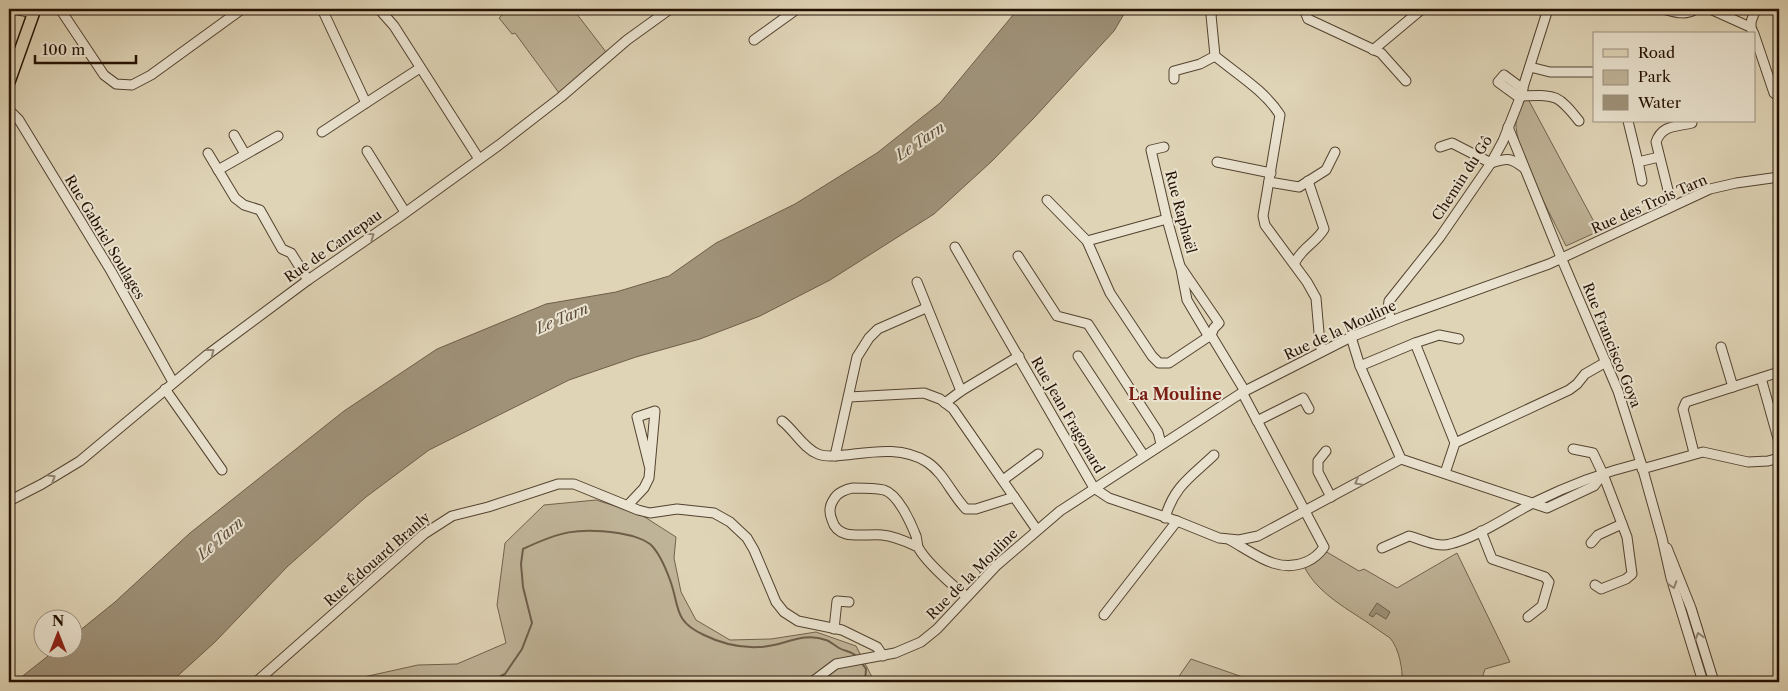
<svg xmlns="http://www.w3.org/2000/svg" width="1788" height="691" viewBox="0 0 1788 691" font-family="'Libre Caslon Text',serif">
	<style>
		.green { fill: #bfb397; stroke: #72624c }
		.water { fill: #9f9279; stroke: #6e5e49 }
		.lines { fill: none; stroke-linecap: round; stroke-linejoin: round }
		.stream { stroke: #6e5e49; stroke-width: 2 }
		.minor-casing { stroke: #53422f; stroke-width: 11 }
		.major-casing { stroke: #241102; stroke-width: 14 }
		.minor { stroke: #eae3d0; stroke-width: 9 }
		.major { stroke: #dfd4b6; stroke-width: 11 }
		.oneway { stroke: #918473 }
		.labels { text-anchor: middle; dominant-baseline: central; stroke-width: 4; stroke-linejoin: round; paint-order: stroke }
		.street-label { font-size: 14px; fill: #241102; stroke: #eae3d0 }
		.water-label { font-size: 15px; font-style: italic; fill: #5b4b38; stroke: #eae3d0 }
		.quarter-label { font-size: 16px; font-weight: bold; fill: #7a1f14; stroke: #eae3d0 }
	</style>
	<rect width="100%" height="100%" fill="#dfd4b6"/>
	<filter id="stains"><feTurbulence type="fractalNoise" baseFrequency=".004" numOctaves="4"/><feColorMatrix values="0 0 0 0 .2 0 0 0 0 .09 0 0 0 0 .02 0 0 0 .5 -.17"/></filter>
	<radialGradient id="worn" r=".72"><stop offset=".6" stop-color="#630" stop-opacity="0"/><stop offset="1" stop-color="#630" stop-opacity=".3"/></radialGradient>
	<!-- green -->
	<g class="green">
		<polygon points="509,9 573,9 606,52 559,93 515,33 512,34 499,18"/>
		<path d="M1528 99 1599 231 1566 246C1553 219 1514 149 1516 122 1517 114 1521 106 1523 100Z"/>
		<polygon points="596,500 640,514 676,537 674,558 681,592 696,620 730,640 771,639 816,632 856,646 873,679 873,682 716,682 708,679 703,682 341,682 418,665 457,664 506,643 497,605 505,543 544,505"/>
		<path d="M1325 551 1359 571 1364 569 1397 588 1457 553 1510 662 1485 669 1481 682H1402C1403 670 1399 648 1390 638 1385 634 1379 631 1374 627 1350 610 1317 594 1304 566Z"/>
		<polygon points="1191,659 1257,682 1175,682"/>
	</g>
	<!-- water -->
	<g class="water">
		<polygon points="1018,9 1127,9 1114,31 1033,119 991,162 934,214 830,280 760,316 700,339 636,357 569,380 429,450 366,497 288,566 215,642 171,682 15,682 57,649 72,648 73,636 115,602 190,533 344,411 437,349 546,304 616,292 669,276 716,243 795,204 877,153 940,103"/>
		<polygon points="1377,603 1390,612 1386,619 1376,613 1373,617 1369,615"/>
	</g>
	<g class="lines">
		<!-- stream -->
		<g class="stream">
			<polyline points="861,662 866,669 865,682"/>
			<path d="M489 682 505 674 522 649 532 623 523 587 521 564 523 549C559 532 577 527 618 533 629 535 640 537 650 544 659 552 666 569 670 580 680 607 673 621 704 635 722 644 739 648 759 647 783 647 801 631 826 640 830 641 834 645 839 648 846 652 853 651 858 658"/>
		</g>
		<defs>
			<g id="minor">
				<polyline points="13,9 34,13"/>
				<polyline points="60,9 104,75 116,84 132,85 151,75 242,9"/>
				<polyline points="322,9 366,103 420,68"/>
				<polyline points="379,9 394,26 479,159"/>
				<path d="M1214 9 1211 15 1215 56C1237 74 1265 91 1280 115L1263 216 1265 225 1307 282 1316 298 1320 344 1322 351"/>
				<polyline points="1304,9 1308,19 1381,53 1406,81"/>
				<path d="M1663 9C1675 12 1685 16 1696 9"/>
				<polyline points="1710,9 1750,27"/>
				<path d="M1753 32C1748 24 1753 17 1756 9"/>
				<polyline points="1754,34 1774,93 1779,97"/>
				<polyline points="754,40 797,9"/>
				<polyline points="1373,50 1422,9"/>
				<polyline points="1530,67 1550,72 1594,72"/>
				<polyline points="1174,79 1174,71 1200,64 1215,56"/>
				<path d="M1521 96C1555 95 1557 93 1579 121"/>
				<polyline points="1520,98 1498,82 1504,75 1523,89"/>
				<polyline points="9,110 19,120 111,271 173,382"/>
				<polyline points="1628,121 1638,162 1659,157"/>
				<polyline points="1508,127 1560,255 1618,391 1641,463 1662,538 1671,578 1703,682"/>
				<polyline points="322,132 366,103"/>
				<polyline points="234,135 245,154"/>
				<path d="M1164 147 1151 150 1167 219 1180 266 1219 323 1214 328 1211 335 1243 388 1244 396 1324 547C1320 553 1313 559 1306 562 1278 574 1255 554 1230 540"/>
				<path d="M1440 147 1452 143 1491 163C1507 158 1510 157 1524 168"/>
				<polyline points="367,151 405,212"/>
				<polyline points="208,153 235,198 244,205 260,210 282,249 291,253 308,280"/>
				<polyline points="1217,162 1271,173"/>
				<polyline points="1638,162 1642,181"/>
				<polyline points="218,170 278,136"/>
				<polyline points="1269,182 1299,187 1326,170 1335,152"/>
				<polyline points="1047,200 1087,241 1110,293 1152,356 1159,363 1169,363 1211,335"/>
				<path d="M1672 206 1656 142C1662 125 1675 127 1692 123"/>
				<polyline points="1087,241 1167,219"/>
				<polyline points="955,247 1094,488 1109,498 1177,521 1219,538 1239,540 1258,536 1401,459"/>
				<polyline points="1018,256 1057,316 1088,324 1158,432 1161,444"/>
				<path d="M1294 264C1302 247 1316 243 1324 229L1308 181"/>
				<polyline points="1181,269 1187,300 1209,337"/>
				<polyline points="917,282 961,391"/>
				<polyline points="1391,321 1388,309 1389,301 1440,237 1491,163 1503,141 1518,103 1548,9"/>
				<polyline points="1351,337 1360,366 1401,459 1547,508 1594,486 1603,474"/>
				<polyline points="1415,343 1455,443"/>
				<polyline points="1721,347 1733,387"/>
				<polyline points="1078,356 1144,456"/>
				<polyline points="1360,366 1415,343 1439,335 1459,339"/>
				<polyline points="1761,378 1779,442"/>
				<polyline points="165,389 222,470"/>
				<polyline points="849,397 924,393 940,399 953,409 1037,530"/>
				<polyline points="945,403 961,391 1019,356"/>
				<path d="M782 421C794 430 803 448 818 454 825 457 837 456 845 455 872 452 902 446 927 462 944 473 952 495 966 509H976L1014 497"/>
				<polyline points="1257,421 1303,398 1309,409"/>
				<polyline points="1573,449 1593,453 1603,474 1627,537 1632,574 1626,579 1601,589 1595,585"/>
				<polyline points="1326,451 1318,461 1318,472 1331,497"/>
				<polyline points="1694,453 1683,409 1686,402 1779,372"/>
				<polyline points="835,456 857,357 869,338 878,329 926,308"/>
				<polyline points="1642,469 1703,452 1748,462 1768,461 1779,458"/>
				<polyline points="1445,473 1455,443 1569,390 1577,384 1585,374 1606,362"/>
				<polyline points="1003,480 1038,454"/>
				<polyline points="9,501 42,484 80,461 207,355 308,280 398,218 499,145 561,97 627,40 670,9"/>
				<polyline points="628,505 644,488 649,478 655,411 637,417 650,469"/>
				<path d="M1165 518C1174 486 1191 477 1214 455"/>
				<polyline points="1481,531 1492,559 1545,577 1549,582 1542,606 1528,617"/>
				<polyline points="1591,543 1598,535 1622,524"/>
				<path d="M918 547C907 542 895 536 882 535 866 533 838 542 832 520 829 513 829 506 834 499 837 493 846 489 853 488 862 488 875 488 884 490 898 494 911 523 916 536 917 539 917 543 918 547 925 561 953 586 966 596"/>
				<path d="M1382 548 1409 536C1421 539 1437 548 1450 544 1476 538 1508 516 1533 503 1567 486 1604 472 1641 463"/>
				<polyline points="1667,548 1691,608 1714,682"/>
				<polyline points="1104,615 1177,521"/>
				<polyline points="834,629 837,601 849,602"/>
				<polyline points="256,682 424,534 452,516 488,507 558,484 574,484 638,510 650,513 677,509 714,513 730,522 747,538 754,550 776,602 784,612 798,621 842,630 877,647 883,656"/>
				<polyline points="812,682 836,664 895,653 921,642 937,629 997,565 1060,511 1243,392 1351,337 1404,316 1549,264 1710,189 1736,183 1779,177"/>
			</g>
			<polyline id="major" points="9,82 35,9"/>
		</defs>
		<!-- minor casing -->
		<use href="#minor" class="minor-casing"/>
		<!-- major casing -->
		<use href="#major" class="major-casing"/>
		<!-- minor -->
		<use href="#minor" class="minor"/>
		<!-- major -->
		<use href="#major" class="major"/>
	</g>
	<!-- one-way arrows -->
	<defs><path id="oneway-chevron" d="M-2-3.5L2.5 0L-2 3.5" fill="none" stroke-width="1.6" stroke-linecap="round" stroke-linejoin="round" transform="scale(1.25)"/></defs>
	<g class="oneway">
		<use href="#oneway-chevron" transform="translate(371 236) rotate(-35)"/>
		<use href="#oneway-chevron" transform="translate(211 352) rotate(-38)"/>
		<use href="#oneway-chevron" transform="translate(52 478) rotate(-32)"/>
		<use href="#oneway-chevron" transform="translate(1358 482) rotate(151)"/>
		<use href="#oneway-chevron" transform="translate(1673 585) rotate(72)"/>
		<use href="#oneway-chevron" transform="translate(1699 636) rotate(-106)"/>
	</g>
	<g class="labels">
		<!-- street labels -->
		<g class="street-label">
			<text transform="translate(1462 178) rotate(-57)">Chemin du Gô</text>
			<text transform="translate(1649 204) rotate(-24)">Rue des Trois Tarn</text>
			<text transform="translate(1181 212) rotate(75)">Rue Raphaël</text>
			<text transform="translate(105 237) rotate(59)">Rue Gabriel Soulages</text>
			<text transform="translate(333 246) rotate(-35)">Rue de Cantepau</text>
			<text transform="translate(1340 330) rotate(-25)">Rue de la Mouline</text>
			<text transform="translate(1612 345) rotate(68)">Rue Francisco Goya</text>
			<text transform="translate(1068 415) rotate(60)">Rue Jean Fragonard</text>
			<text transform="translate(377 559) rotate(-41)">Rue Édouard Branly</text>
			<text transform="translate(972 574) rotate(-45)">Rue de la Mouline</text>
		</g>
		<!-- water labels -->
		<g class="water-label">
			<text transform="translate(920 141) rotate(-34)">Le Tarn</text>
			<text transform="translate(562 318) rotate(-23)">Le Tarn</text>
			<text transform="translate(220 538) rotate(-41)">Le Tarn</text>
		</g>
		<!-- quarter labels -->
		<g class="quarter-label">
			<text x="1175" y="394">La Mouline</text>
		</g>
	</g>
	<!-- margin -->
	<rect width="1788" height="691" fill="none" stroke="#dfd4b6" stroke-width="30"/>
	<rect x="10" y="10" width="1768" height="671" fill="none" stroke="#241102" stroke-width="2.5"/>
	<rect x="15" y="15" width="1758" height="661" fill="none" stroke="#241102"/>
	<!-- legend -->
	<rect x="1593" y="32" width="162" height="90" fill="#eae3d0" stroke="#9b8f7e"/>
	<rect x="1603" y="49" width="25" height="8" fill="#dfd4b6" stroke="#9b8f7e"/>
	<text x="1638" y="58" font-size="15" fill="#241102">Road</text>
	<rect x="1603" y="70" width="25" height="15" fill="#bfb397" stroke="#9b8f7e"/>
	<text x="1638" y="82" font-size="15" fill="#241102">Park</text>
	<rect x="1603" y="95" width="25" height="15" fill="#9f9279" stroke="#9b8f7e"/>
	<text x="1638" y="108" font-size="15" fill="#241102">Water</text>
	<!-- north arrow -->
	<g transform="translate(58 634)"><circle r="24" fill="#eae3d0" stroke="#9b8f7e"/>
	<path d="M0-4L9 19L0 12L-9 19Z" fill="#8f2418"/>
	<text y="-8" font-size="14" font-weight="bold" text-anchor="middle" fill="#241102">N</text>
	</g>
	<!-- scale -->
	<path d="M35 55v8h101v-8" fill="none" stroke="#241102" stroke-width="2.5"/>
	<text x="42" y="55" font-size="15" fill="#241102" stroke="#eae3d0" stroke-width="4" paint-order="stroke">100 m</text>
	<rect width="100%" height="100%" filter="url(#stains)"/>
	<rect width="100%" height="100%" fill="url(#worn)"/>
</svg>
